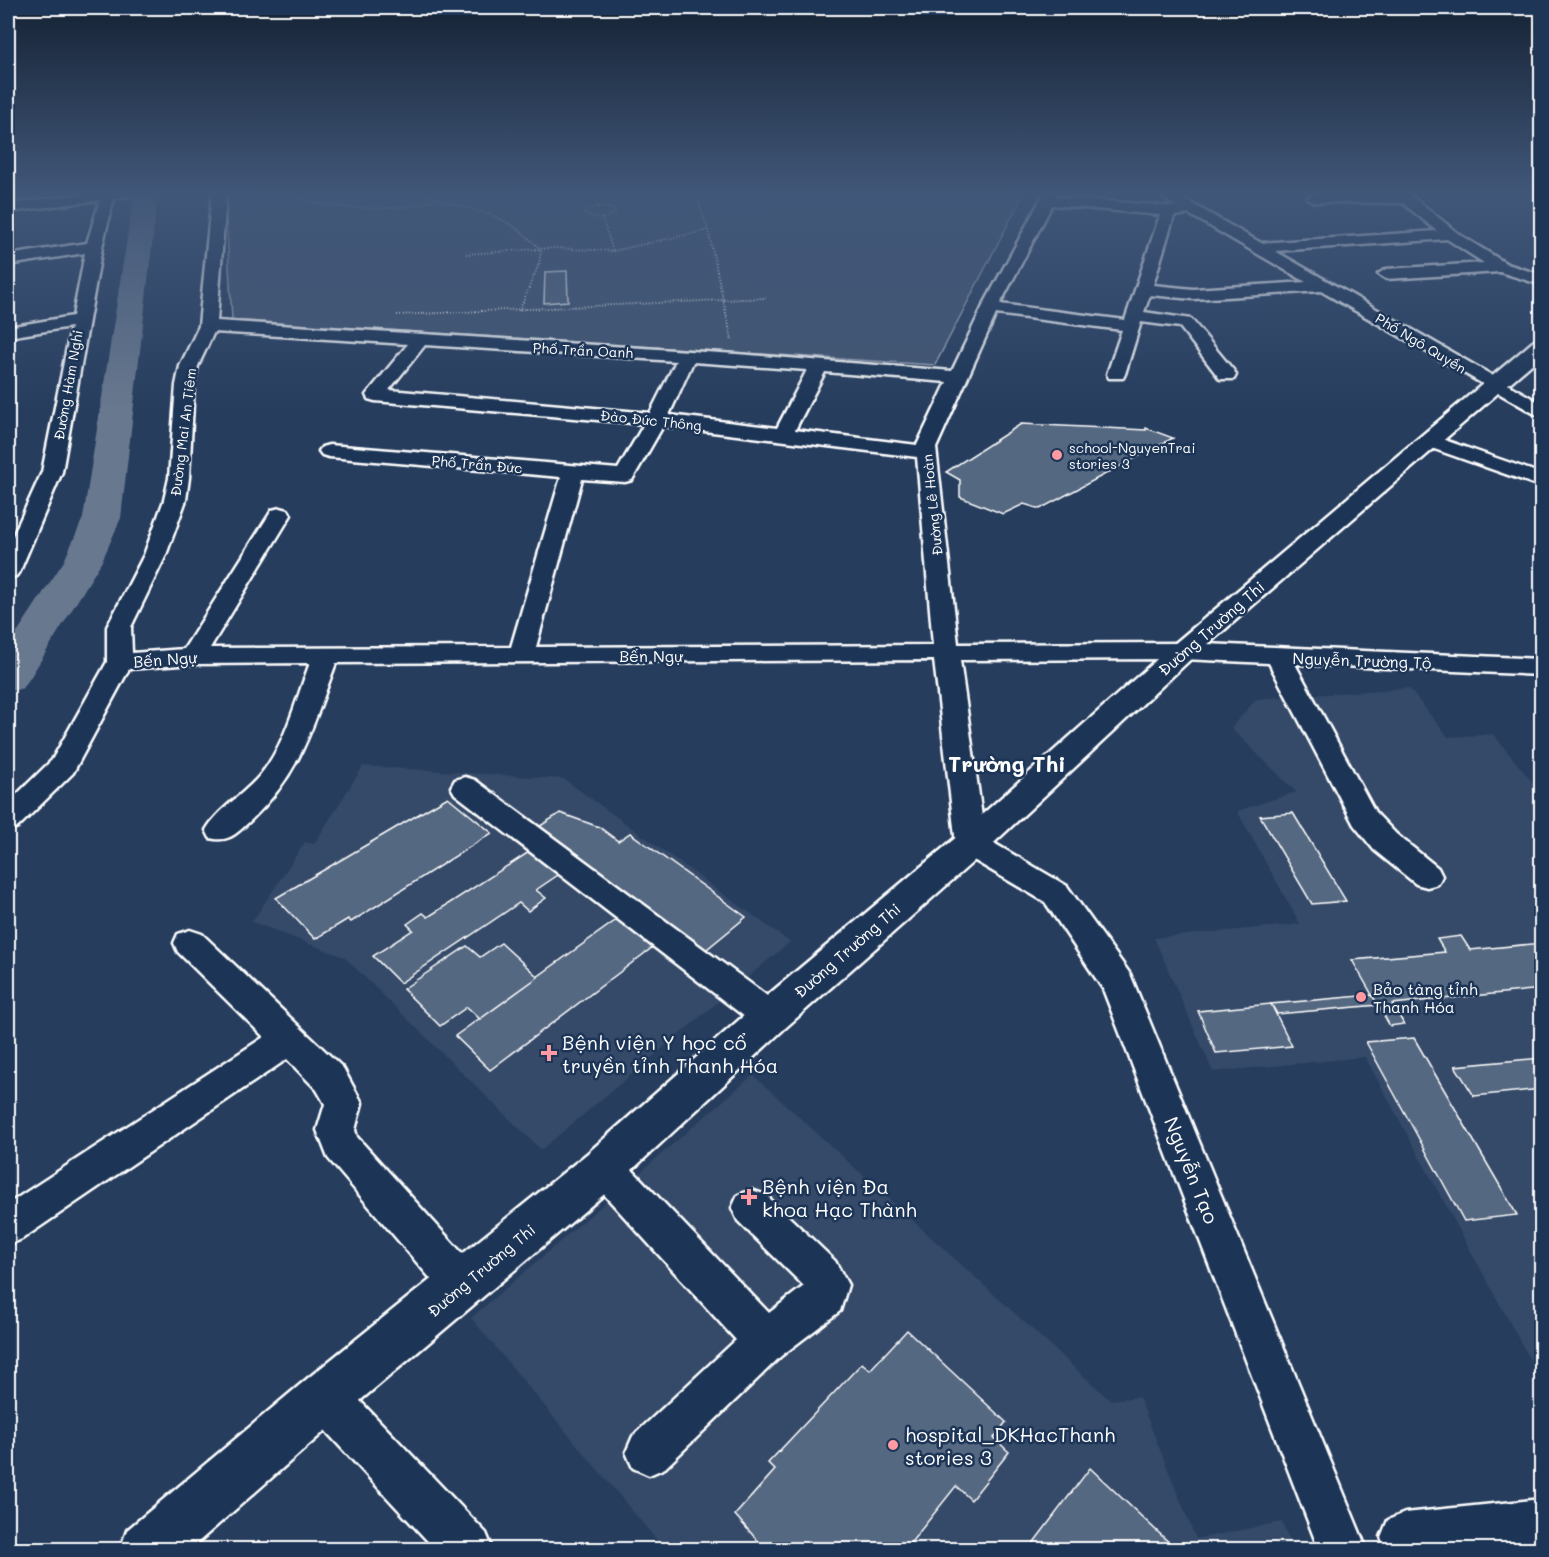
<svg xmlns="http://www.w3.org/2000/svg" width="1549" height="1557" viewBox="0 0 1549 1557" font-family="Mali,sans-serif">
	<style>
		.built { fill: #344a68 }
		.green { fill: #425672; stroke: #a0aab8; stroke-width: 1.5 }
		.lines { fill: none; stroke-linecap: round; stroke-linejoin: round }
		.river { fill: #67788e; fill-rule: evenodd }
		.building { fill: #556781; stroke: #fff; stroke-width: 1.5 }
		.minor-casing { stroke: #fff; stroke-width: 5 }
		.major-casing { stroke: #fff; stroke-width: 5 }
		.path { stroke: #fff; stroke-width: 2; stroke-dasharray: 1 2; stroke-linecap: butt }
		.minor { fill: #1d3557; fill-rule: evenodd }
		.major { fill: #1d3557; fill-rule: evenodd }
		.poi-dot { fill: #ff9aa2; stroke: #1d3557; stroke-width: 2 }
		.labels { text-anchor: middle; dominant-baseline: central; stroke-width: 5; stroke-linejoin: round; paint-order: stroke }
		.far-street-label { font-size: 14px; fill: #fff; stroke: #1d3557 }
		.far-poi-label { font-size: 14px; fill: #fff; stroke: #1d3557; text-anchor: start }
		.street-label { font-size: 16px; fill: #fff; stroke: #1d3557 }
		.poi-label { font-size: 16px; fill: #fff; stroke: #1d3557; text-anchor: start }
		.near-poi-label { font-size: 20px; fill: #fff; stroke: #1d3557; text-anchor: start }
		.near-street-label { font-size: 20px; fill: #fff; stroke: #1d3557 }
		.district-label { font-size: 22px; font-weight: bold; fill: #fff; stroke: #1d3557 }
	</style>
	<rect width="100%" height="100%" fill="#263d5e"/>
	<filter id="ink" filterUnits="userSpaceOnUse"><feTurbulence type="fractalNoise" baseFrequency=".0167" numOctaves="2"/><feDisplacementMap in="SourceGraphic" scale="12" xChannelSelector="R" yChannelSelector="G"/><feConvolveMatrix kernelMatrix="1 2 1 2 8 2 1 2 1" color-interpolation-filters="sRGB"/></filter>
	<g filter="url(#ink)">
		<!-- built -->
		<g class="built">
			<polygon points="1409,688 1448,737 1493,734 1538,789 1541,789 1541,1380 1365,1057 1213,1072 1154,938 1300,924 1237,811 1296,792 1231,728 1256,699"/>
			<polygon points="363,766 564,779 790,942 541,1150 344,957 252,922 305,842 314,844"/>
			<polygon points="753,1075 1110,1400 1139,1397 1196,1539 1282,1522 1293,1549 664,1549 471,1318"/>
		</g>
		<!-- green -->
		<polygon class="green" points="225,193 1024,193 935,365 232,320"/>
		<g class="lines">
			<!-- river -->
			<polygon class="river" points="134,193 158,193 121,518 102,561 30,678 23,688 8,692 8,646 64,561 83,518"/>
		</g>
		<!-- building -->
		<g class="building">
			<polygon points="567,271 568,301 544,303 545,272"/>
			<polygon points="1021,424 1146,430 1146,428 1173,438 1040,509 1024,504 1003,514 960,497 960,480 946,472"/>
			<polygon points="448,797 492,833 351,922 348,919 315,939 276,898"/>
			<polygon points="560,813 599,827 618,841 630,833 746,917 702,953 537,828"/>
			<polygon points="1293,813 1346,901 1312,904 1260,816"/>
			<polygon points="529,852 558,875 536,890 546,898 528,911 519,903 400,983 373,956 413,930 407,924 423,913 428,917"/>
			<polygon points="622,916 657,944 490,1070 455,1036"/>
			<polygon points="1461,936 1470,950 1542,943 1542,989 1392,1004 1404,1024 1390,1026 1352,960 1445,952 1437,939"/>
			<polygon points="501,943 538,977 480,1019 467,1007 440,1026 403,989 467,946 480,957"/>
			<polygon points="1372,995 1378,1005 1277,1014 1271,1004"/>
			<polygon points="1271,1004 1292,1046 1216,1053 1198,1011"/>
			<polygon points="1414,1038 1517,1215 1464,1221 1366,1042"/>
			<polygon points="1542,1058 1542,1089 1474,1096 1455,1066"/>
			<polygon points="907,1330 1006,1422 994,1438 1009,1452 971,1500 956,1486 905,1550 766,1550 735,1515 775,1470 768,1463 862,1363 870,1370"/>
			<polygon points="1090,1468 1177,1550 1028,1550"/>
		</g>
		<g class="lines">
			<defs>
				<g id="minor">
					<polygon points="91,193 131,193 129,196 114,198 102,247 62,472 20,571 16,576 8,578 8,547 42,472 71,327 8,337 8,327 73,316 85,253 8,265 8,255 87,243 100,200 8,212 8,204"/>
					<path d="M212 193H226L217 321 736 354 952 371 982 308 1044 193H1058L1056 197 1177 207 1156 193H1173L1261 243 1437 231 1403 203 1314 202 1307 198 1314 194 1408 193 1460 235 1507 264 1542 275V285L1500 272 1386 279 1378 274 1386 269 1484 263 1447 239 1275 251 1542 404V418L1321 291 1193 299 1150 295 1144 312 1191 319 1234 371 1236 375 1234 379H1220L1180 327 1141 322 1125 374 1123 378H1109L1107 374 1122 330 996 314 936 448 958 644 1183 643 1542 659V675L1295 664 1375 812 1396 834 1438 868 1442 876 1438 884 1427 887 1416 884 1374 850 1354 825 1269 663 1183 659 960 660 985 838 1067 886 1130 974 1367 1550H1319L1103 989 1045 902 960 852 956 844 934 660 336 663C312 727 302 772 250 821 237 833 229 843 210 838L206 830C219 808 245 794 261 774 286 743 296 699 310 663L192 664 129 669 73 773 18 827 8 830V803L52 760 107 662V627L144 555 164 500 169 478 176 385 180 366 199 326ZM1052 205 1160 215 1125 320 1000 304ZM1189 214 1306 282 1193 289 1153 285 1174 216ZM214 332 408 344 366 395 368 399 375 401 644 424 618 469 329 445 322 447 319 451 322 455 329 457 561 477 511 647 210 648 291 515 288 510 280 508 272 510 269 515 184 649 132 653 131 627 166 555 186 500 189 478 194 385 198 366ZM425 345 676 361 650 413 389 390ZM693 362 807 370 777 428 669 415ZM825 372 947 382 917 445 795 430ZM663 426 917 457 933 645 536 647 582 479 625 482 632 480Z"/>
					<polygon points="1430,435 1542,474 1542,487 1423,445 1420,441 1423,437"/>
					<polygon points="465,777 475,780 782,1007 787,1017 782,1027 770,1031 758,1027 455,794 451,787 455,780"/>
					<polygon points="190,930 202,934 343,1068 362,1103 355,1130 357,1137 478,1271 484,1285 478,1299 463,1305 448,1299 328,1158 317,1130 325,1104 317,1090 287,1059 22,1239 8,1245 8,1204 264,1037 178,952 174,943 178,934"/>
					<polygon points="604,1150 618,1155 769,1313 804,1286 738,1221 732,1208 738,1195 752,1190 766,1195 835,1261 848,1285 840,1311 781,1356 665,1468 649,1475 633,1468 626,1452 633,1436 736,1340 590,1179 585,1167 590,1155"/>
					<polygon points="325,1375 341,1381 486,1533 493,1550 436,1550 309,1413 303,1397 309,1381"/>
					<polygon points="1542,1499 1542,1546 1506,1550 1386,1550 1381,1537 1388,1520 1405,1513"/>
				</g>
				<polygon id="major" points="1542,338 1542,355 1193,657 983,853 784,1029 620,1181 343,1415 189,1550 120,1550 127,1530 307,1379 588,1153 756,1005 959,835 1173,645 1535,340"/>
			</defs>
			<!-- minor casing -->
			<use href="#minor" class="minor-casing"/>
			<!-- major casing -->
			<use href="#major" class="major-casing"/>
			<!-- path -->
			<g class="path">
				<path d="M282 193C314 208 387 213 421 204 430 202 439 197 447 193"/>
				<path d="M422 193C471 214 500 206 541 250L539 264 519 311"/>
				<polyline points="593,193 598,207"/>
				<polyline points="696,193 708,230 732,341"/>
				<polygon points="598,207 612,208 616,213 600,219 583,214 588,209"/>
				<polyline points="602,218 613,251"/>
				<polyline points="466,254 553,248 613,251 708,230"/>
				<polyline points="397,315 766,298"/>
			</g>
			<!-- minor -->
			<use href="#minor" class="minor"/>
			<!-- major -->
			<use href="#major" class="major"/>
		</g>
	</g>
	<!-- sky -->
	<linearGradient id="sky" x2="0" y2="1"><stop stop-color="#152234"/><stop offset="0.47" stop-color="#415779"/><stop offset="1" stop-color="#415779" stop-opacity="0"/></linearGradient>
	<rect width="1549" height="411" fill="url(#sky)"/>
	<!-- markers -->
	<g class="poi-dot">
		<circle cx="1057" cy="455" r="6"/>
		<circle cx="1361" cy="997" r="6"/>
		<path d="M546 1044h6v6h6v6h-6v6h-6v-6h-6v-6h6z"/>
		<path d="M746 1188h6v6h6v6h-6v6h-6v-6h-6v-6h6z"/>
		<circle cx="893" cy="1445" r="6"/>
	</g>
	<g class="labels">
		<!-- far-street labels -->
		<g class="far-street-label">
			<text transform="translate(1421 343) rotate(31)">Phố Ngô Quyền</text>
			<text transform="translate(583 350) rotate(3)">Phố Trần Oanh</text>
			<text transform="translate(68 385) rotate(-80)">Đường Hàm Nghi</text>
			<text transform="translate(651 420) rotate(6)">Đào Đức Thông</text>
			<text transform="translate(183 432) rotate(-83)">Đường Mai An Tiêm</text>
			<text transform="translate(477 464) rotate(5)">Phố Trần Đức</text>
			<text transform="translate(932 505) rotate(-96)">Đường Lê Hoàn</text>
		</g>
		<!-- far-poi labels -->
		<g class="far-poi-label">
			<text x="1069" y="447">school-NguyenTrai<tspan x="1069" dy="16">stories 3</tspan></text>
		</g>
		<!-- street labels -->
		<g class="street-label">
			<text transform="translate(1211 628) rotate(-41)">Đường Trường Thi</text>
			<text x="651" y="655">Bến Ngự</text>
			<text transform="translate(165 659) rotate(-4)">Bến Ngự</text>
			<text transform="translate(1362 660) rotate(2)">Nguyễn Trường Tộ</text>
			<text transform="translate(847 950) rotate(-41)">Đường Trường Thi</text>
			<text transform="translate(481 1270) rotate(-40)">Đường Trường Thi</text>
		</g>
		<!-- poi labels -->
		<g class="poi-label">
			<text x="1373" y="988">Bảo tàng tỉnh<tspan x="1373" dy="18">Thanh Hóa</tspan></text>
		</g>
		<!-- near-poi labels -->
		<g class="near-poi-label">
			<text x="562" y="1042">Bệnh viện Y học cổ<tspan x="562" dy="23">truyền tỉnh Thanh Hóa</tspan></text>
			<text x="762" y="1186">Bệnh viện Đa<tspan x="762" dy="23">khoa Hạc Thành</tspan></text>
			<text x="905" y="1434">hospital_DKHacThanh<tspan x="905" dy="23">stories 3</tspan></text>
		</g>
		<!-- near-street labels -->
		<g class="near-street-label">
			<text transform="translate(1192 1170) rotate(68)">Nguyễn Tạo</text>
		</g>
		<!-- district labels -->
		<g class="district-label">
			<text x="1007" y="763">Trường Thi</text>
		</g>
	</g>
	<!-- margin -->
	<rect width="1549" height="1557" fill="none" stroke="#1d3557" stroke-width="30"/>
	<rect x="15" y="15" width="1519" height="1527" fill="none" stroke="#fff" stroke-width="2" filter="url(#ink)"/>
</svg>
